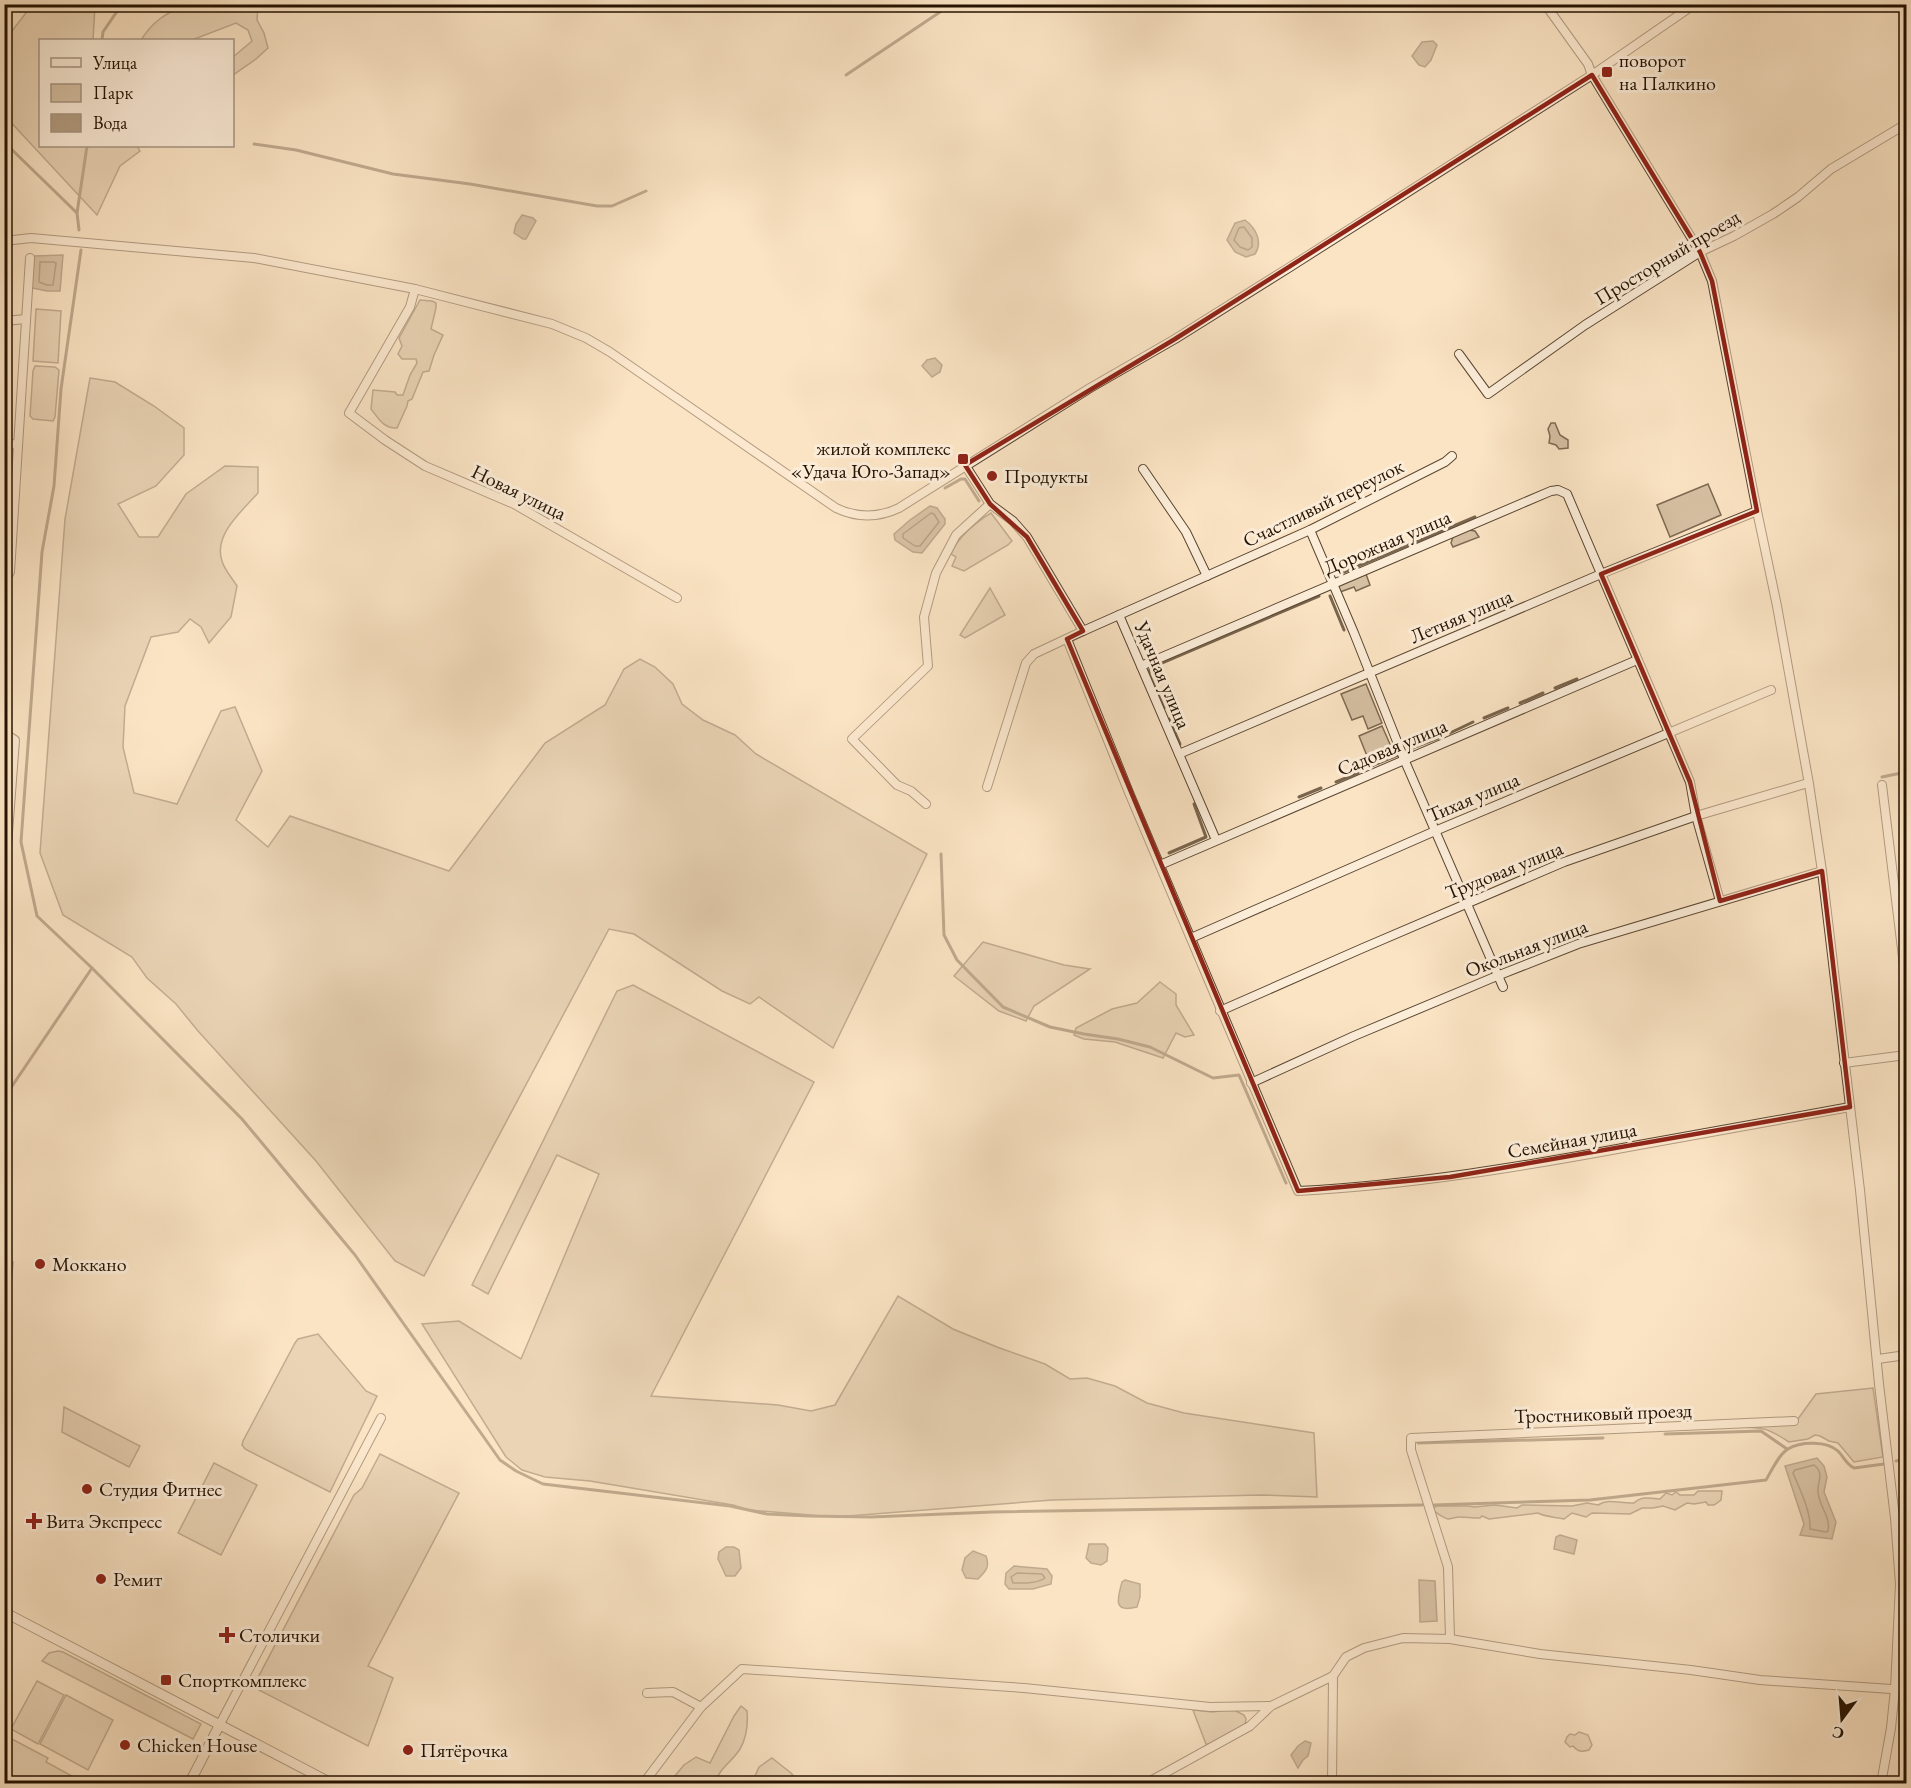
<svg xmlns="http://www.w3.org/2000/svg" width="1911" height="1788" viewBox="0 0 1911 1788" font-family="'EB Garamond',serif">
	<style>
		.green { fill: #d6c0a3; stroke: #7d6952; stroke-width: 1.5 }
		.water { fill: #b29d81; stroke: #79654d; stroke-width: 1.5 }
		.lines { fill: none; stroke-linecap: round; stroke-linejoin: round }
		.shore { stroke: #6b5840; stroke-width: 1.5 }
		.stream { stroke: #79654d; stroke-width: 3 }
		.minor-casing { stroke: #5a4631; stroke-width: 10 }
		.tertiary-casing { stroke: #5a4631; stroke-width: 11 }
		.minor { stroke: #fcedd9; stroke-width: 8 }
		.tertiary { stroke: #fcedd9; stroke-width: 9 }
		.marked { fill: none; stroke: #8f2418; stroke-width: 4.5; stroke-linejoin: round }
		.poi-dot { fill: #8f2418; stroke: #fcedd9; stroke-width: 2 }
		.labels { text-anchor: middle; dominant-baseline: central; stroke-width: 6; stroke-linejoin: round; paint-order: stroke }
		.poi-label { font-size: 20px; fill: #241200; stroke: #fcedd9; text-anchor: start }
		.street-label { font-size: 20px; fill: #241200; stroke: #fcedd9 }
	</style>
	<rect width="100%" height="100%" fill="#fbe4c4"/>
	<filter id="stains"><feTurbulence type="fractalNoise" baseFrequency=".00333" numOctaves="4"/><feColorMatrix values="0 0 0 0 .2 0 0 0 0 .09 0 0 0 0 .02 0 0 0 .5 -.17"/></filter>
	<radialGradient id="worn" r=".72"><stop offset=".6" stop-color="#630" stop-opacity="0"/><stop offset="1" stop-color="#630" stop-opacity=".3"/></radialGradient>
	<!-- green -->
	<g class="green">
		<polygon points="32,5 95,5 93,40 40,40 40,146 137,146 140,151 120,166 97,215 5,116 5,40"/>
		<path d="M185 5H258L257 20 264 33 268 48 256 59 233 75V57L252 41 248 30 236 23 192 40H141C153 21 165 14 185 5Z"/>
		<path d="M420 300 432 301 436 303V308L431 329 443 335 434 355 429 371 423 372 412 399 408 401 407 406 397 428C384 429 379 419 371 409L373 390 395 392 397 395H403L410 375 417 363 416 359H402L398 354 402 346 399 338Z"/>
		<polygon points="36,309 61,311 58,363 33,361"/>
		<polygon points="35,366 55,367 59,370 55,417 53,421 33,419 30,416 33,371"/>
		<path d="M90 378 115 382 154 406 184 428V455L156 486 118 504 139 537H158L186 494 225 466 258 467V493C242 511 213 535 222 561 224 569 232 578 237 586L231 617 209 643 201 627 190 619 178 632 151 637 125 706 123 747 134 793 177 804 221 711 235 707 262 771 236 820 268 847 290 816 449 871 545 743 605 705 624 669 640 659 655 667 673 684 682 704 703 720 735 735 756 754 927 854 833 1048 759 997 750 1004 722 991 634 934 609 929 424 1276 395 1261 316 1161 198 1031 176 1004 147 978 132 957 63 915 40 853 65 519Z"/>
		<polygon points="1551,423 1555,423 1560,435 1568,440 1568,448 1559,449 1556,445 1549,443 1550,436 1548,429"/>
		<polygon points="1708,484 1721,515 1670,537 1657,505"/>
		<path d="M991 513 1012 541 1008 545 964 571 952 566 956 557 951 554C958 537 976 522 991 513Z"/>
		<polygon points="1469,530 1475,531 1479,537 1453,547 1451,543 1453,537"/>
		<polygon points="1366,574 1370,585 1356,591 1354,587 1340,592 1338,588 1339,585"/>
		<polygon points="990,588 1005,615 965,638 960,635"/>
		<polygon points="1366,684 1382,723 1368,729 1363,716 1352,720 1341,694"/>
		<polygon points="1382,726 1393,751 1369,761 1359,736"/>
		<polygon points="983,942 1064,965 1090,969 1034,1006 1026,1021 999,1011 954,976"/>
		<polygon points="1160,982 1176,994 1176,1005 1194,1035 1185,1037 1176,1033 1163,1058 1115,1042 1084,1039 1074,1035 1076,1028 1112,1009 1137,1003"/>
		<polygon points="633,985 814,1082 651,1396 778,1405 811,1411 835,1405 898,1296 953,1329 997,1347 1045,1364 1070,1379 1087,1378 1115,1386 1147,1403 1184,1413 1314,1433 1317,1497 1262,1495 1052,1500 835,1517 749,1510 733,1505 590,1481 545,1477 522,1470 506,1457 422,1324 459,1321 521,1359 599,1174 557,1155 488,1294 472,1285 617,991"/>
		<polygon points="5,1261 13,1262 7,1337 5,1339"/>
		<polygon points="318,1334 366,1391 377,1396 330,1492 245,1449 242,1445 243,1441 295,1343 298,1339"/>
		<path d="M1873 1388 1883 1457 1854 1462 1838 1443 1829 1441 1820 1436 1815 1435 1808 1439 1789 1442C1763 1425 1761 1428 1732 1427L1795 1423 1816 1394Z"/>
		<polygon points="64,1407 140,1446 129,1467 62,1432"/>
		<polygon points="380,1454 459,1493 368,1666 393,1678 368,1746 253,1687 354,1495 362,1488"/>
		<polygon points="214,1463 257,1485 221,1555 178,1533"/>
		<path d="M1698 1491H1722L1721 1500 1714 1505H1708L1706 1502 1694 1504 1687 1503 1675 1510 1663 1506 1653 1508H1642L1630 1514 1592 1513 1586 1517 1572 1513 1564 1519C1556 1517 1545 1517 1538 1513L1489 1519 1482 1516 1480 1518C1472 1518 1466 1517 1459 1517 1457 1517 1450 1519 1448 1519 1443 1518 1438 1514 1434 1511V1508L1437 1506H1468L1474 1507 1495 1505 1517 1508 1522 1505 1572 1506 1587 1503 1598 1505C1609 1498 1621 1504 1634 1503 1641 1496 1651 1498 1660 1499L1666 1493 1672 1495 1676 1492 1680 1495H1694Z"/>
		<polygon points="58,1651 63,1652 201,1724 193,1739 42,1661 49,1653"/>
		<polygon points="37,1681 64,1695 38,1744 11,1729"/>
		<polygon points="66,1695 113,1720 88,1770 40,1744"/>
		<path d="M741 1706 747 1711C748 1723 747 1737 740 1749 732 1762 720 1767 715 1783H669L684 1765 696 1757 710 1763 734 1716Z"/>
		<polygon points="1232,1709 1244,1715 1246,1719 1245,1725 1219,1739 1211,1745 1206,1744 1193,1710 1213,1712"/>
		<path d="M1579 1732 1588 1735 1592 1745 1589 1750C1582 1752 1578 1752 1573 1746L1570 1747 1565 1742 1567 1737 1570 1734 1575 1735Z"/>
		<polygon points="8,1737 48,1758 46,1762 81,1781 80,1783 16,1783 5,1778 5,1744"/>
		<polygon points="772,1758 791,1773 800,1783 752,1783 759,1767"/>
	</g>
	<!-- water -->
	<g class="water">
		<polygon points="1433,41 1437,45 1431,60 1425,67 1419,65 1412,56 1422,42"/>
		<polygon points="522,215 533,218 536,221 526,239 523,239 514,233 516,224"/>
		<path d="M1245 220C1256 228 1263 242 1255 254L1246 257 1235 252 1227 240 1235 223Z"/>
		<polygon points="63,255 60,291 47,291 32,288 34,256"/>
		<polygon points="935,358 942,365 940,372 932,377 922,366 927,360"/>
		<polygon points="930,506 937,508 945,519 945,524 922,553 913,552 895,540 894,534 910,520"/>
		<polygon points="1817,1458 1824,1466 1827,1477 1824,1492 1836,1522 1832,1539 1800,1535 1804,1524 1785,1466"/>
		<polygon points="1560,1535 1577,1540 1574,1554 1554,1549 1556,1537"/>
		<polygon points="1089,1544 1105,1544 1108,1548 1107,1561 1101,1565 1091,1563 1086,1558"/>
		<polygon points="726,1547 734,1547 739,1550 741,1568 735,1576 726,1576 718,1559 719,1552"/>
		<path d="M973 1551 986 1556C990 1567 986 1571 978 1579L966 1578 962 1570 965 1558Z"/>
		<polygon points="1014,1566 1047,1569 1052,1576 1051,1584 1033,1589 1009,1589 1005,1584 1006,1573"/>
		<path d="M1125 1580 1140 1584V1597L1137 1607C1113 1613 1117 1600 1122 1582Z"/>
		<polygon points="1419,1580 1435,1581 1437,1621 1420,1622"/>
		<polygon points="1305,1741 1311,1743 1308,1756 1303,1760 1298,1768 1291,1755 1298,1746"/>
	</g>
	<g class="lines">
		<!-- shore -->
		<g class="shore">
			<polygon points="1244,227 1252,238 1252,247 1248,250 1240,247 1234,240 1239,228"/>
			<polygon points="40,262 53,262 56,263 53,285 47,285 39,282"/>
			<polygon points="931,513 934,514 939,522 920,546 915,546 903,538 903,534"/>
			<path d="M1814 1465C1825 1473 1817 1482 1818 1492 1819 1507 1831 1516 1828 1531L1826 1532 1810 1529C1811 1511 1800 1490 1793 1473L1795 1470Z"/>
			<path d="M1017 1573 1042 1574 1045 1578C1036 1584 1023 1583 1013 1583L1011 1577Z"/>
		</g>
		<!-- stream -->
		<g class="stream">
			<polyline points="102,40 103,32 122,4"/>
			<polyline points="846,75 952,4"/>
			<polyline points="4,142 77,213"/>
			<polyline points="254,144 296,150 393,174 470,184 597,206 612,206 646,191"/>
			<polyline points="79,230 77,213 87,146"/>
			<polyline points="81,250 61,389 54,486 42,552 21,842 37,916 92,968 242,1119 355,1255 500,1460 516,1471 543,1484 730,1506 767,1514 809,1516 871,1517 992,1512 1422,1505"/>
			<polyline points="945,488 961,479 965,479 979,501"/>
			<polyline points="1339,574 1475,517"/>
			<polyline points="1330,596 1344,630"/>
			<polyline points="1555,688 1577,679"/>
			<polyline points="1520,703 1543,693"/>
			<polyline points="1164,708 1149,674 1150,668 1319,596"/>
			<polyline points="1484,718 1508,708"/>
			<polyline points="1169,719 1180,744"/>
			<polyline points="1450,733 1473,722"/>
			<polyline points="1410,749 1438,738"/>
			<polyline points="1369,767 1398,755"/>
			<polyline points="1882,777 1906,772"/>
			<polyline points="1336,782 1358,773"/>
			<polyline points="1299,797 1321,788"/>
			<polyline points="1169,853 1206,837 1194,804"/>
			<polyline points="941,854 944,935 957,960 1003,1007 1050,1027 1084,1034 1118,1039 1150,1047 1213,1078 1239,1075 1286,1183"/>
			<polyline points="4,1098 92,968"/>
			<polyline points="1665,1434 1761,1431 1787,1449"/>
			<polyline points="1418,1443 1603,1438"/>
			<polyline points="1896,1461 1906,1459"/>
			<path d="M1434 1505 1590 1500 1766 1480C1772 1470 1779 1454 1788 1449 1801 1441 1827 1441 1838 1451 1844 1457 1846 1464 1854 1468L1884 1464"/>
		</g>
		<defs>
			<g id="minor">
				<polyline points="1545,4 1588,64 1592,75 1700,252 1712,281 1757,511 1777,606 1809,784 1822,871 1860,1190 1879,1384 1895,1518 1900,1584 1895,1689 1891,1728 1881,1784"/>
				<path d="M4 241 31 238 254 258 415 289 552 324 586 338 610 352 836 508C857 518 878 518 899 508L1090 388 1175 339 1290 267 1592 75 1695 4"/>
				<polyline points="415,289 410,307 349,413 385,440 425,466 514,504 677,598"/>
				<polyline points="4,321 26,319"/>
				<polyline points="1459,354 1488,394 1585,325 1700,252 1734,236 1773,214 1798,197 1831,169 1906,124"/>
				<polyline points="4,445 17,444"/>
				<polyline points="965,465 990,504 1013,521 1027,537 1083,631 1310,530 1445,462 1452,456"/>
				<polyline points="1143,469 1186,532 1207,576"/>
				<polyline points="1310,530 1354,633 1404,759 1503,987"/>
				<polyline points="4,581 10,572 30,258"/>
				<polyline points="1119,615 1216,840"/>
				<path d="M1067 639 1130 795 1298 1191C1413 1185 1526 1166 1639 1145 1709 1132 1780 1120 1850 1107"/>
				<polyline points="1141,666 1551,491 1558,490 1567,494 1690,782 1696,816 1720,901"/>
				<polyline points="4,733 15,740 4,886"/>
				<polyline points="1179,754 1601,574 1757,511"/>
				<polyline points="1882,785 1906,982"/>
				<polyline points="987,787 1026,663 1034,654 1083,631"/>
				<polyline points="926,804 911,791 897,785 852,739 928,666 924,617 936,573 956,535 990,504"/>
				<polyline points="1160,865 1637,660"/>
				<polyline points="1191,938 1435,831 1771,690"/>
				<polyline points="1220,1011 1363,948 1564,862 1696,816 1808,783"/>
				<polyline points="1844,1063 1906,1055"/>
				<polyline points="1251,1083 1354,1036 1497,976 1578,944 1822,871"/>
				<polyline points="1878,1359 1906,1355"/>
				<polyline points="1450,1639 1448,1567 1411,1450 1411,1438 1794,1421"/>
				<polyline points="647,1693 673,1692 701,1707"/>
				<polyline points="220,1724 381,1418"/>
				<polyline points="643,1784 701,1707 742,1669 1024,1688 1210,1707 1271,1706"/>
				<polyline points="1000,1784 1001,1783"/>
				<polyline points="1145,1784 1250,1726 1271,1706 1333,1676 1346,1657 1364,1648 1403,1638 1450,1639 1540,1654 1691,1670 1760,1680 1906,1690"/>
				<polyline points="1332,1784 1333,1676"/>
			</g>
			<g id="tertiary">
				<polyline points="4,1612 333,1784"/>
				<polyline points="189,1784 220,1724"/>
			</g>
		</defs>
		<!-- minor casing -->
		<use href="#minor" class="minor-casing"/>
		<!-- tertiary casing -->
		<use href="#tertiary" class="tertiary-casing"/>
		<!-- minor -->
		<use href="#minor" class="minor"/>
		<!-- tertiary -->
		<use href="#tertiary" class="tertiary"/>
	</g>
	<!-- marked area -->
	<path d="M0 0H1911V1788H0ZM1592 75 1700 252 1712 281 1757 511 1601 574 1690 782 1720 901 1822 871 1850 1107 1450 1177 1298 1191 1067 639 1083 631 1027 537 990 504 965 465 1175 339Z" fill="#fbe4c4" fill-opacity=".55" fill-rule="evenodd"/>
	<path class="marked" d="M1592 75 1700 252 1712 281 1757 511 1601 574 1690 782 1720 901 1822 871 1850 1107 1450 1177 1298 1191 1067 639 1083 631 1027 537 990 504 965 465 1175 339Z"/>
	<!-- markers -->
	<g class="poi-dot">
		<rect x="1601" y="66" width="12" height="12" rx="3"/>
		<rect x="957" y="453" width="12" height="12" rx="3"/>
		<circle cx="992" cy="476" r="6"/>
		<circle cx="40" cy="1264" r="6"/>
		<circle cx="87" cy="1489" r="6"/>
		<path d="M31 1512h6v6h6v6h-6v6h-6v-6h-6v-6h6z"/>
		<circle cx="101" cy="1579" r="6"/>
		<path d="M224 1626h6v6h6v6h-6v6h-6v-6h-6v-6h6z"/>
		<rect x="160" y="1674" width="12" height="12" rx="3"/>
		<circle cx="125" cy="1745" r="6"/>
		<circle cx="408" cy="1750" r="6"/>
	</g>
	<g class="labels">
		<!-- poi labels -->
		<g class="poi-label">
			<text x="1619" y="60">поворот<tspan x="1619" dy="23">на Палкино</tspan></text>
			<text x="951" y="448" text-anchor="end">жилой комплекс<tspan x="951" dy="23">«Удача Юго-Запад»</tspan></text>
			<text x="1004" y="476">Продукты</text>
			<text x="52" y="1264">Моккано</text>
			<text x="99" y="1489">Студия Фитнес</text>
			<text x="46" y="1521">Вита Экспресс</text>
			<text x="113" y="1579">Ремит</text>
			<text x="239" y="1635">Столички</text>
			<text x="178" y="1680">Спорткомплекс</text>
			<text x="137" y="1745">Chicken House</text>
			<text x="420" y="1750">Пятёрочка</text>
		</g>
		<!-- street labels -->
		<g class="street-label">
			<text transform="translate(1667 257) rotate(-31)">Просторный проезд</text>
			<text transform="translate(519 492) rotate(26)">Новая улица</text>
			<text transform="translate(1323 503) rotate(-26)">Счастливый переулок</text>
			<text transform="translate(1387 542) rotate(-23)">Дорожная улица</text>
			<text transform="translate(1461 616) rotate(-23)">Летняя улица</text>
			<text transform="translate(1163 675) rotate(67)">Удачная улица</text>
			<text transform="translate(1392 747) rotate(-23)">Садовая улица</text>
			<text transform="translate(1473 797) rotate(-23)">Тихая улица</text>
			<text transform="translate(1504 870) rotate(-22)">Трудовая улица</text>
			<text transform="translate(1526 948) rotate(-21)">Окольная улица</text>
			<text transform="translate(1572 1140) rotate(-10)">Семейная улица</text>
			<text transform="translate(1603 1413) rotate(-2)">Тростниковый проезд</text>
		</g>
	</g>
	<!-- margin -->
	<rect width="1911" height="1788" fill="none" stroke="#fbe4c4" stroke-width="24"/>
	<rect x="6" y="6" width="1899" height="1776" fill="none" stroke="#241200" stroke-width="3"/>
	<rect x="12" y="12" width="1887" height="1764" fill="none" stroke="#241200" stroke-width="1.5"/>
	<!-- legend -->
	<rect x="39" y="39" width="195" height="108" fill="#fcedd9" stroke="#a69582" stroke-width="1.5"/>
	<rect x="51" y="58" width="30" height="9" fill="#fcedd9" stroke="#a69582" stroke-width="1.5"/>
	<text x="93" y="69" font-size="18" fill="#241200">Улица</text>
	<rect x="51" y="84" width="30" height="18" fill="#d6c0a3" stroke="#a69582" stroke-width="1.5"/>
	<text x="93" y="99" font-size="18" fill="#241200">Парк</text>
	<rect x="51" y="114" width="30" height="18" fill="#b29d81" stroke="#a69582" stroke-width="1.5"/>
	<text x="93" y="129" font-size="18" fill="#241200">Вода</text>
	<!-- north arrow -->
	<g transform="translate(1842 1719) rotate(196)" stroke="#fcedd9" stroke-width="4.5" paint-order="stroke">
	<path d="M0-4.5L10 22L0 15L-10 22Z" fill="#241200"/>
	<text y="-9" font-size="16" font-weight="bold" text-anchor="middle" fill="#241200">С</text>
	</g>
	<rect width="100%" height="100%" filter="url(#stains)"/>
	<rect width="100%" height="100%" fill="url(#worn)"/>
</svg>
